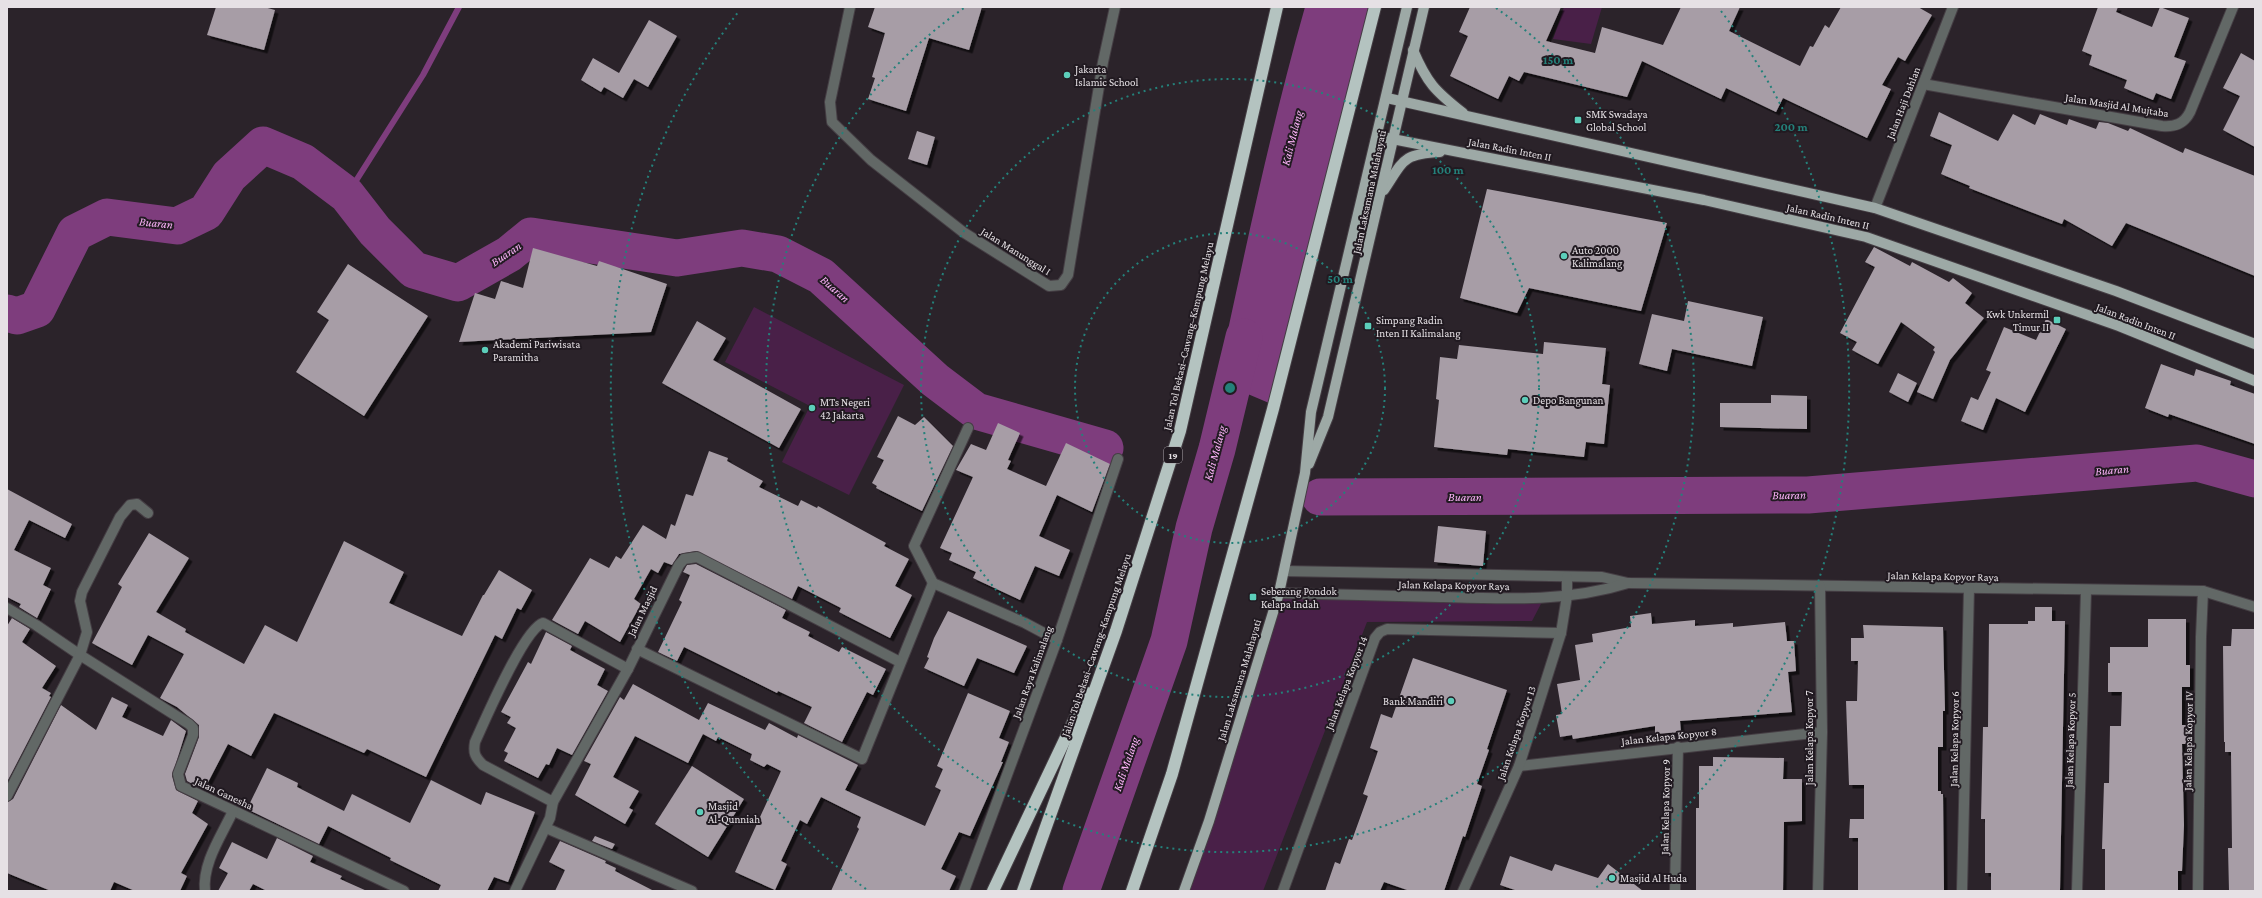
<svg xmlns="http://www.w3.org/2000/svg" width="2262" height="898" viewBox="0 0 2262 898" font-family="'Crimson Pro',serif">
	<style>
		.green { fill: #492048 }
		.water { fill: #7e3d7d }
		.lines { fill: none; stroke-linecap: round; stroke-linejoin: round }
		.stream { stroke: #7e3d7d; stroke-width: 6 }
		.river { stroke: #7e3d7d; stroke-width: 37 }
		.building { fill: #a79da6; filter: url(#shadow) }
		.minor-casing { stroke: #453e44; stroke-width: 12 }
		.tertiary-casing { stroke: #453e44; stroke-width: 12 }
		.primary-casing { stroke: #453e44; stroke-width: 12 }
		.motorway-casing { stroke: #453e44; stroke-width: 14 }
		.minor { stroke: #626866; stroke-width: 10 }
		.tertiary { stroke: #626866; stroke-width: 10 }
		.primary { stroke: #9da9a6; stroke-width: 10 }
		.motorway { stroke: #b4c3c0; stroke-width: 12 }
		.ring { fill: none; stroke: #24817a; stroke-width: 2; stroke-dasharray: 2 4 }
		.poi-dot { fill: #5cceba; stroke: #211a21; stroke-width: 1.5 }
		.labels { text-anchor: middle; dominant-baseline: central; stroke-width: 4; stroke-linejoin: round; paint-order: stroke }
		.shield { fill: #211a21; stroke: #aba5aa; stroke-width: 1 }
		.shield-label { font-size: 10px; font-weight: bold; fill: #e6e1e5 }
		.poi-label { font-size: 11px; fill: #e6e1e5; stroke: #211a21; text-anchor: start }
		.street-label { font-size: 11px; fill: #e6e1e5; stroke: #211a21 }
		.water-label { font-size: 12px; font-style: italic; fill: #fcb3f9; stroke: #211a21 }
		.centre { fill: #24817a; stroke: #211a21; stroke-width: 2 }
		.ring-label { font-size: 12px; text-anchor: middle; font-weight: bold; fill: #24817a; stroke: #211a21; stroke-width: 4; stroke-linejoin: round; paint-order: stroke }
	</style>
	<defs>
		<filter id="shadow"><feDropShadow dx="3.5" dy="3.5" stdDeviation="0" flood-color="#0009"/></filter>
	</defs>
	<rect width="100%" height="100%" fill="#2b232a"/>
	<!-- green -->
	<g class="green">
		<polygon points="1564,7 1602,7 1591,44 1553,39"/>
		<polygon points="754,307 904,385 849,495 782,462 810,406 725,362"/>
		<polygon points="1279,593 1543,600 1532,621 1367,622 1263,891 1182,891"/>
	</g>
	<!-- water -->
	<path class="water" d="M1305 7H1375L1274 405 1217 381C1244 256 1270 130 1305 7Z"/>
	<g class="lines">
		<!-- stream -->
		<polyline class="stream" points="347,195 423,75 459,7"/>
		<!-- river -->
		<g class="river">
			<polyline points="7,313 17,316 37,309 75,233 107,217 177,226 206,212 229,176 263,145 303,162 347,195 375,231 414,270 458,283 509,254 531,236 677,258 742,248 778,254 821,276 935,380 976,411 1105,448"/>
			<polyline points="1320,497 1808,495 2197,463 2255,479"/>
			<polyline points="1081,891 1169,641 1194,528 1217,449 1244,337"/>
		</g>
	</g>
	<!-- building -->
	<g class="building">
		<polygon points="216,7 264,7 275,10 264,50 207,35"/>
		<polygon points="875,7 982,7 969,50 929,38 906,111 868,99 875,78 872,77 885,33 868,27"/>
		<polygon points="1470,7 1561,7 1546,41 1595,53 1602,27 1663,45 1681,7 1740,7 1729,31 1800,66 1810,46 1813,47 1825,25 1829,28 1841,7 1918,7 1932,15 1905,61 1898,57 1882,85 1891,89 1867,138 1783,98 1776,112 1726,88 1721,99 1642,61 1627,97 1524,72 1519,81 1509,76 1498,99 1450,76 1468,36 1459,32"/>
		<polygon points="2098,7 2118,7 2116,12 2152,27 2160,7 2189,18 2174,57 2186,61 2171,99 2156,93 2153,100 2124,88 2127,80 2089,65 2092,55 2082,51"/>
		<polygon points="649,20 677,36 648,87 634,79 623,98 604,87 601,92 581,80 593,58 619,73"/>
		<polygon points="2241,53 2255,61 2255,147 2223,130 2240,96 2223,88"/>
		<polygon points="1939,112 1998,141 2013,114 2035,125 2040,114 2067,125 2069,119 2096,129 2099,122 2108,123 2128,131 2130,128 2183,153 2185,148 2255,176 2255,276 2126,223 2112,246 2064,219 2062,224 1969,188 1970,186 1941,174 1952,145 1930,136"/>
		<polygon points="917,131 935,137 927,165 908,159"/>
		<polygon points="1487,189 1667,223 1641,311 1529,288 1517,313 1460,298"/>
		<polygon points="1874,247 1910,266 1912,262 1949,282 1953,278 1972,293 1965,303 1984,318 1950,360 1933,399 1917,392 1935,352 1933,350 1935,347 1901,322 1878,364 1852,350 1857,342 1840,333 1875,267 1865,262"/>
		<polygon points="533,248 597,266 599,261 667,284 651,332 459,342 475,293 495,299 501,281 523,288"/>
		<polygon points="348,264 428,316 364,416 296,372 329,320 317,312"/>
		<polygon points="1688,301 1763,317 1752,366 1672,349 1667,371 1639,364 1652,314 1684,321"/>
		<polygon points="2046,319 2066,329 2025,412 1996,398 1983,430 1961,421 1971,397 1978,400 1991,372 1986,370 2004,327 2036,340"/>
		<polygon points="697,321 726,338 713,360 801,409 779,448 662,383"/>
		<polygon points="1544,342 1606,348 1602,384 1610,385 1604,444 1586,442 1584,457 1508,449 1507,455 1434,447 1439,400 1436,399 1440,357 1457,359 1459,345 1543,354"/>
		<polygon points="2161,364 2194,376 2196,369 2231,381 2230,385 2255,394 2255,444 2169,414 2168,417 2145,408"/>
		<polygon points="1898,373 1917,383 1908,402 1889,392"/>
		<polygon points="1771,395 1807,396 1807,429 1720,427 1720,403 1771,403"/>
		<polygon points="898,416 915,425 924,417 953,446 922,511 876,488 877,486 872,483 884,460 877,457"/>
		<polygon points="998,423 1020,433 1008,460 1011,461 1007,469 1046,486 1066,443 1110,464 1092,512 1057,495 1039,536 1070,550 1059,576 1035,566 1020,600 973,578 976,572 949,560 952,553 940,548 973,477 956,470 971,444 986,450"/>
		<polygon points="709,451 728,458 727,461 763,481 759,487 798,506 801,500 817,508 818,506 886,543 884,546 909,559 895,586 912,595 890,638 839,612 841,608 798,586 792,599 696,551 679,554 672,565 664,562 658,573 651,569 634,599 641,604 620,642 585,621 578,634 552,620 590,558 609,568 616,556 621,559 643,525 666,539 671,524 675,526 686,494 693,496"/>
		<polygon points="7,489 72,524 65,538 29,520 14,550 51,568 43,585 51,589 37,618 19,607 21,604 7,597"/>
		<polygon points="1438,526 1486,531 1483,566 1434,562"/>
		<polygon points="149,533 189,558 156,612 186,629 185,632 244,664 265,625 297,642 344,541 404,572 389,603 462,636 483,595 484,595 499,570 532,590 521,610 517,608 502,639 495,635 426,777 367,749 364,753 274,713 251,756 228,744 204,790 187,781 185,774 199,737 199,725 177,707 160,698 184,654 148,635 132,665 92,643 122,587 118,584"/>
		<polygon points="696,564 786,610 782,618 810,632 808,636 839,652 842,647 886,669 873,695 867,692 842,742 804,723 812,707 778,691 777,693 684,647 677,661 658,652 682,602 679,600 690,575 683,572 687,565"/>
		<polygon points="2035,607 2052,607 2052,621 2065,621 2060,890 1991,891 1991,873 1985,873 1985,819 1981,819 1983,727 1988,727 1989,624 2028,624 2028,621 2035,621"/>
		<polygon points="948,611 1027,646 1014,673 977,658 964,686 924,668 929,658 927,657 934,638"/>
		<polygon points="1651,613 1652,624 1695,620 1695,626 1733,623 1733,627 1785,622 1787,641 1794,641 1796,671 1788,672 1792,712 1680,721 1681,732 1655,734 1655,726 1573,739 1572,735 1560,737 1556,715 1562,714 1557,684 1580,680 1575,645 1593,642 1592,634 1631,627 1630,616"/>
		<polygon points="12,618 30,629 22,642 56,666 42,688 51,693 49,696 51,697 7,782 7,626"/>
		<polygon points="2148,619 2186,619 2186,665 2190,665 2190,687 2182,687 2182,725 2188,725 2188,744 2182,744 2184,825 2182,871 2178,871 2178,891 2105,891 2105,849 2102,849 2104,783 2109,783 2110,726 2121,726 2122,692 2108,692 2108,663 2110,663 2110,647 2148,647"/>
		<polygon points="1863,625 1943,627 1945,711 1943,711 1943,747 1938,747 1938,791 1941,791 1941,794 1943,794 1944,891 1858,891 1858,838 1849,838 1850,819 1864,819 1864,785 1849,785 1846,701 1857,701 1858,661 1851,661 1851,638 1864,638"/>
		<polygon points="2232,629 2255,629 2255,891 2229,891 2228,848 2232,848 2231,752 2225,752 2225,742 2224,742 2223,646 2231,646"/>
		<polygon points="546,632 572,646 570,650 605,669 597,685 608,691 572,755 557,748 549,765 546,764 538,778 504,761 508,753 504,751 516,728 507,723 511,717 501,712 528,662 531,664"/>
		<polygon points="1413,658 1507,690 1487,749 1489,750 1477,784 1482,786 1465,837 1463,836 1444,891 1410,891 1384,882 1380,891 1325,891 1335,862 1340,864 1349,839 1352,840 1368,796 1363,794 1378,751 1370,748 1381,714 1392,718"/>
		<polygon points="633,684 699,720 708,703 765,730 769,723 797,738 798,735 858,765 845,790 925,826 941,790 935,787 943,769 937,766 968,693 1010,711 999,738 1009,742 1001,762 1003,762 970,836 959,832 941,869 956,876 949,891 831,891 859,829 857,827 861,817 821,797 807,824 800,820 781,861 787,864 775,890 735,872 781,771 767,764 764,767 750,760 752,754 718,737 716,741 703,734 688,763 635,736 613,777 639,791 629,808 633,810 625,824 575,795 591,764 584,761 620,697 624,700"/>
		<polygon points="112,697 128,705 122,717 163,736 171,720 186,731 172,776 176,790 198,801 192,813 208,824 181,873 187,876 180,891 135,891 114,882 110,891 51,891 7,873 7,802 13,799 61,705 96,730"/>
		<polygon points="1713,757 1784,758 1783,779 1802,779 1802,821 1784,822 1783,891 1696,891 1696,808 1699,808 1699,766 1713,766"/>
		<polygon points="692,766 744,799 708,857 655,824"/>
		<polygon points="267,768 298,783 297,787 344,811 352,794 410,823 431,780 481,805 486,792 535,812 508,882 494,877 487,891 438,891 441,885 390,860 391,858 328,826 319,844 247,809"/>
		<polygon points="595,836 615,844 612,849 592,841"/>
		<polygon points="277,838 313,856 310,862 342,876 340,879 367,891 267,891 253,884 249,891 218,891 228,873 219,868 232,842 267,859"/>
		<polygon points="560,841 606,861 605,863 616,868 615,871 654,891 555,891 565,870 549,862"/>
		<polygon points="1510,856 1552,871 1555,864 1598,878 1608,864 1643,891 1518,891 1500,885"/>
	</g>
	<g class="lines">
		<defs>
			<g id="minor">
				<polyline points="850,7 830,102 832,122 871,160 963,232 1049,286 1061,285 1068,275 1103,62 1115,7"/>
				<path d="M1923 84 2162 126C2175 127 2184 124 2190 112L2233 7"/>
				<polyline points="968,428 914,546 933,583 1025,623 1057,640"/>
				<polyline points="1284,571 1602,577 1628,583 2203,591 2255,607"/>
				<path d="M1279 593C1333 594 1388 596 1443 597 1506 599 1568 602 1628 583"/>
				<polyline points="7,608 36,625 80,655 189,724 193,728 193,735 178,774 181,786 404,891"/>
				<polyline points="637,649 862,759 933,583"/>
				<polyline points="1519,766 1822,732"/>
				<polyline points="7,796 80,655 87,632 80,601 82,592 120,517 130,505 137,504 148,513"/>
				<path d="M553 802 483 765C475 757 473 753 475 742 485 720 524 629 543 623L628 669"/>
				<polyline points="546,828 692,891"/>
				<path d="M205 891C202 863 222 835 233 811"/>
				<polyline points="515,891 550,818 553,802 628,669 679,565 684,559 697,557 900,662"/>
				<polyline points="964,891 1057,640 1118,459"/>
				<polyline points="1283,891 1375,638 1380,632 1387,629 1561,633"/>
				<polyline points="1463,891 1519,766 1561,633 1567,596 1567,577"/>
				<polyline points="1675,891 1678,747"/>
				<polyline points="1818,891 1822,732 1820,586"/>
				<polyline points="1962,891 1969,588"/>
				<polyline points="2077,891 2086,591"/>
				<polyline points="2198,891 2201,637 2203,591"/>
			</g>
			<polyline id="tertiary" points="1875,208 1953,7"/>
			<g id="primary">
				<path d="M1413 50C1427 83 1435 91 1463 113"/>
				<polyline points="1387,98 1875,208 2116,291 2255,344"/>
				<polyline points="1377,136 1704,200 1866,237 2119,326 2255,381"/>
				<path d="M1384 190C1404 160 1402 154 1440 152"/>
				<polyline points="1309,464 1328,417 1424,7"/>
				<polyline points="1184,891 1209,821 1279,593 1305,473 1311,412 1407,7"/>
			</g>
			<g id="motorway">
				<polyline points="993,891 1087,693"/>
				<polyline points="1023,891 1116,631 1180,431 1277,7"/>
				<polyline points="1132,891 1172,774 1273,409 1375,7"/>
			</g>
		</defs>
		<!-- minor casing -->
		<use href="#minor" class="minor-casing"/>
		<!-- tertiary casing -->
		<use href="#tertiary" class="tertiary-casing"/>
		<!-- primary casing -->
		<use href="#primary" class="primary-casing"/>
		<!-- motorway casing -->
		<use href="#motorway" class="motorway-casing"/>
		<!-- minor -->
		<use href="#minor" class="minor"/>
		<!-- tertiary -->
		<use href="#tertiary" class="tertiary"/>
		<!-- primary -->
		<use href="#primary" class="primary"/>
		<!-- motorway -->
		<use href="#motorway" class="motorway"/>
	</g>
	<!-- distance rings -->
	<g class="ring">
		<circle cx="1230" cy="388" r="155"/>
		<circle cx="1230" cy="388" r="309"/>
		<path d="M1496 8A464 464 0 1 1 964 8"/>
		<path d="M866 889A619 619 0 0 1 739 11M1721 11A619 619 0 0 1 1594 889"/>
	</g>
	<!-- markers -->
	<g class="poi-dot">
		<circle cx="1067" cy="75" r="4"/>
		<rect x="1574" y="116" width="8" height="8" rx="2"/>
		<circle cx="1564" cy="256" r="4"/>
		<rect x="2053" y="316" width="8" height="8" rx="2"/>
		<rect x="1364" y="322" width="8" height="8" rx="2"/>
		<circle cx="485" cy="350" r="4"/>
		<circle cx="1525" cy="400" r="4"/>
		<circle cx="812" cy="408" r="4"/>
		<rect x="1249" y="593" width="8" height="8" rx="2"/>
		<circle cx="1451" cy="701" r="4"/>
		<circle cx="700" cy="812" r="4"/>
		<circle cx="1612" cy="878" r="4"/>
	</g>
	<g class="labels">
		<!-- shield labels -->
		<rect class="shield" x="1164" y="447" width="18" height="16" rx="3"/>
		<g class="shield-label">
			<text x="1173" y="455">19</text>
		</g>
		<!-- poi labels -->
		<g class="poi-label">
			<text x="1075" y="69">Jakarta<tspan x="1075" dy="13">Islamic School</tspan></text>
			<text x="1586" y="114">SMK Swadaya<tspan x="1586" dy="13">Global School</tspan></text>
			<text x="1572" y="250">Auto 2000<tspan x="1572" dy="13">Kalimalang</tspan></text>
			<text x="2049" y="314" text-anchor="end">Kwk Unkermil<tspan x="2049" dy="13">Timur II</tspan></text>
			<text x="1376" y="320">Simpang Radin<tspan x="1376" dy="13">Inten II Kalimalang</tspan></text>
			<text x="493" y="344">Akademi Pariwisata<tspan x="493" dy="13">Paramitha</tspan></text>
			<text x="1533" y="400">Depo Bangunan</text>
			<text x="820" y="402">MTs Negeri<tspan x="820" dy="13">42 Jakarta</tspan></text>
			<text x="1261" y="591">Seberang Pondok<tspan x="1261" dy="13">Kelapa Indah</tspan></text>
			<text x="1443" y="701" text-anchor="end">Bank Mandiri</text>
			<text x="708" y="806">Masjid<tspan x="708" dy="13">Al-Qunniah</tspan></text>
			<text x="1620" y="878">Masjid Al Huda</text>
		</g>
		<!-- street labels -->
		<g class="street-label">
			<text transform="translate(1903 103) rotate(-69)">Jalan Haji Dahlan</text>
			<text transform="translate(2117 105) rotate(9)">Jalan Masjid Al Mujtaba</text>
			<text transform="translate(1510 149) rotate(11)">Jalan Radin Inten II</text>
			<text transform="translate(1369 192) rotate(-78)">Jalan Laksamana Malahayati</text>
			<text transform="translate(1828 216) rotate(13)">Jalan Radin Inten II</text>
			<text transform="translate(1016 251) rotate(32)">Jalan Manunggal I</text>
			<text transform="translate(2136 321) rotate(21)">Jalan Radin Inten II</text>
			<text transform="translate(1188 336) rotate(-77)">Jalan Tol Bekasi–Cawang–Kampung Melayu</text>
			<text transform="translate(1943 576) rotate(1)">Jalan Kelapa Kopyor Raya</text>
			<text transform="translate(1454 585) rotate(1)">Jalan Kelapa Kopyor Raya</text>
			<text transform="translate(642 611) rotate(-64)">Jalan Masjid</text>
			<text transform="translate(1096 645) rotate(-71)">Jalan Tol Bekasi–Cawang–Kampung Melayu</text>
			<text transform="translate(1032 672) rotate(-70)">Jalan Raya Kalimalang</text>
			<text transform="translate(1239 680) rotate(-73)">Jalan Laksamana Malahayati</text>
			<text transform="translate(1346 683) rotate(-69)">Jalan Kelapa Kopyor 14</text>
			<text transform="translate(1516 733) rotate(-71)">Jalan Kelapa Kopyor 13</text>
			<text transform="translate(1669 736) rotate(-6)">Jalan Kelapa Kopyor 8</text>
			<text transform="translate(1809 738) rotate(-90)">Jalan Kelapa Kopyor 7</text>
			<text transform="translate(1954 739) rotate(-89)">Jalan Kelapa Kopyor 6</text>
			<text transform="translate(2070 740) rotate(-88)">Jalan Kelapa Kopyor 5</text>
			<text transform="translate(2188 741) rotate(-89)">Jalan Kelapa Kopyor IV</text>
			<text transform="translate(224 793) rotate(25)">Jalan Ganesha</text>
			<text transform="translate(1665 807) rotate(-89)">Jalan Kelapa Kopyor 9</text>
		</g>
		<!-- water labels -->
		<g class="water-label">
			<text transform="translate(1292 138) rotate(-76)">Kali Malang</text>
			<text transform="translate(156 223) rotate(6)">Buaran</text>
			<text transform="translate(506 254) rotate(-34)">Buaran</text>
			<text transform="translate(835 289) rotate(41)">Buaran</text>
			<text transform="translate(1215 453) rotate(-75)">Kali Malang</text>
			<text transform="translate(2112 470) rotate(-5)">Buaran</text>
			<text transform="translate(1789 495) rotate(-1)">Buaran</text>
			<text x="1465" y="497">Buaran</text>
			<text transform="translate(1126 764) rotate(-71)">Kali Malang</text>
		</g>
	</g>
	<circle cx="1230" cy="388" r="6" class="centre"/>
	<g class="ring-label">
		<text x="1558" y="64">150 m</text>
		<text x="1791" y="131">200 m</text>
		<text x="1448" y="174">100 m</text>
		<text x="1340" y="283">50 m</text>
	</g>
	<!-- border -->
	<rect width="2262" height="898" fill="none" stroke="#e6e1e5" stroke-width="16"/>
</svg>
